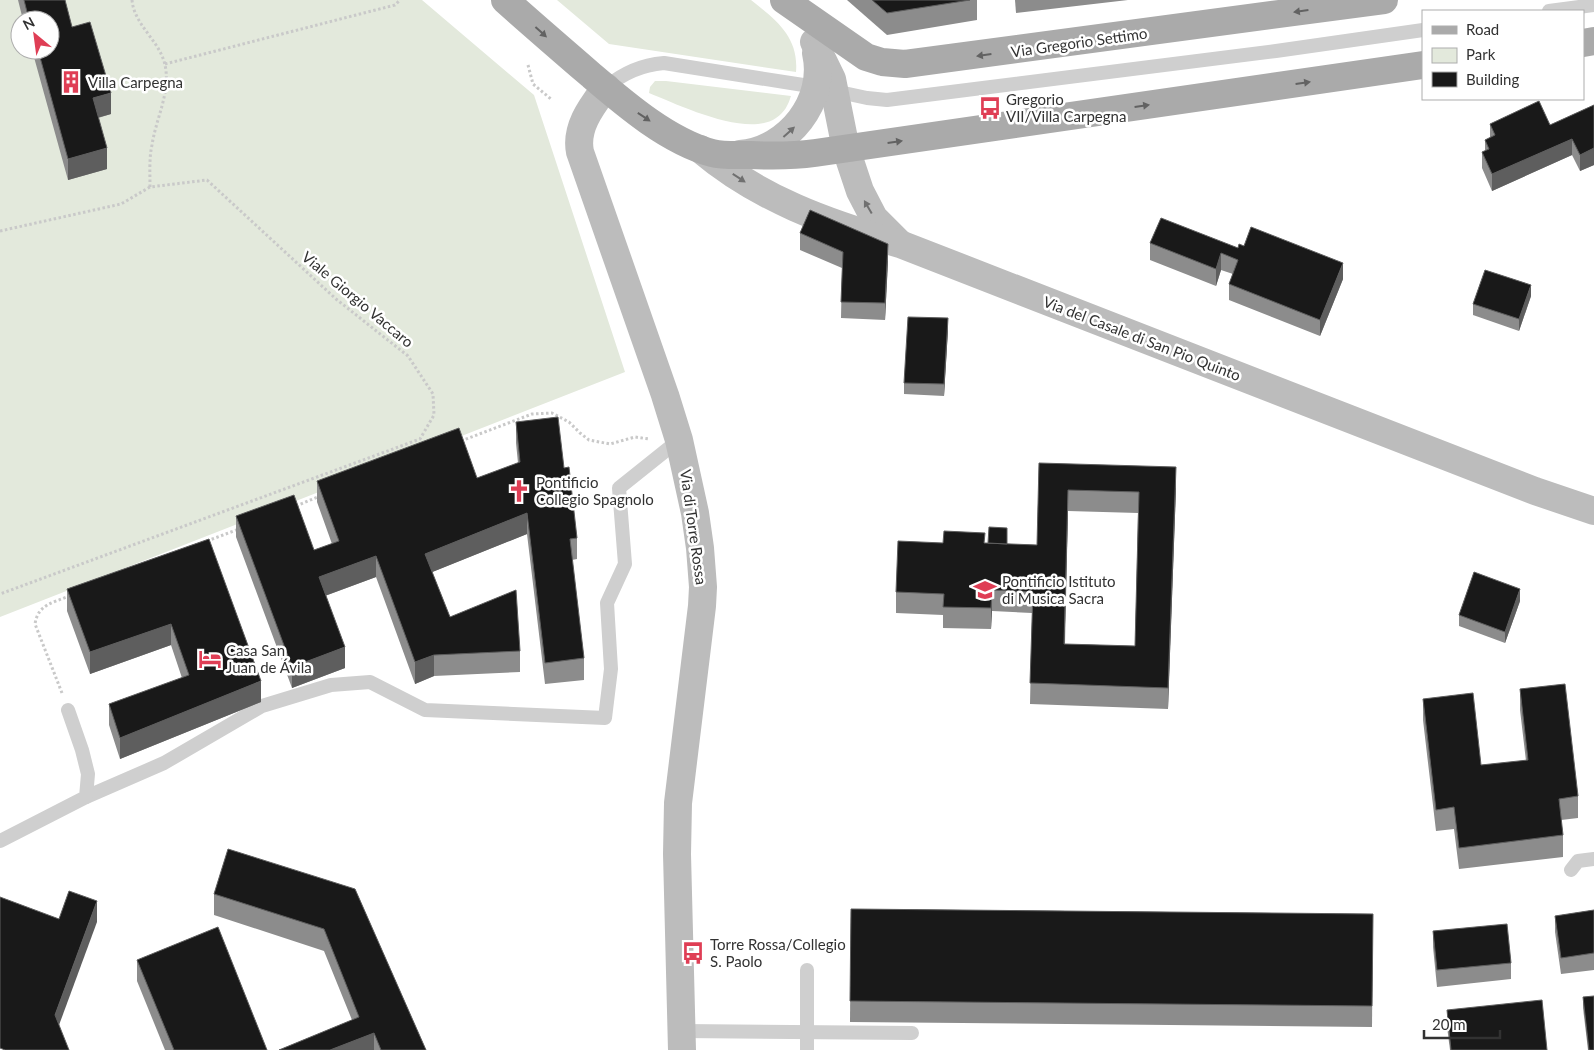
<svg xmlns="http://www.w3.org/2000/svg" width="1594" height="1050" viewBox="0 0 1594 1050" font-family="Lato,sans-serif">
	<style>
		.green { fill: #e3e9dc; fill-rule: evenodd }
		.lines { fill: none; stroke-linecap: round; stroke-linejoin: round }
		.path { stroke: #c9c9c9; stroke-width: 3; stroke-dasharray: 2.5 2.5; stroke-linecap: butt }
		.service { stroke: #cfcfcf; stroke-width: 14 }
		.secondary { stroke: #bcbcbc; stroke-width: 28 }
		.primary { stroke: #aaa; stroke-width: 28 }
		.wall { fill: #8c8c8c; fill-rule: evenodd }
		.shaded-wall { fill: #5e5e5e }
		.building { fill: #191919; stroke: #5e5e5e; fill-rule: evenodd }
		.oneway { fill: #626262 }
		.oneway2 { fill: #707070 }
		.labels { text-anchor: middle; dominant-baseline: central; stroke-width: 5; stroke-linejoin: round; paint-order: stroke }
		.street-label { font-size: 15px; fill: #323232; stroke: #fff }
		.poi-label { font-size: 15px; fill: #323232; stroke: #fff; text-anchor: start }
	</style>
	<rect width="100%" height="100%" fill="#fff"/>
	<!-- green -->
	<g class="green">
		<path d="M0 0H422L534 95 625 372 0 617ZM20 20H50V50H20Z"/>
		<path d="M557 0H751C776 20 799 37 796 72L609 44Z"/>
		<path d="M655 81H666L791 96C788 105 785 112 776 118 747 138 679 105 649 93L650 87Z"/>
	</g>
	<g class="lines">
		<!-- path -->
		<g class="path">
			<path d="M132 0C134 25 160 41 165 65 171 92 156 118 152 145 149 158 150 173 150 187"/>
			<polyline points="165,64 395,5 400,0"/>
			<polyline points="528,65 533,84 551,99"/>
			<polyline points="0,231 121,204 150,187 207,180 336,299 408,356 433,394 434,415 420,439 0,594"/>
			<polyline points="461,441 532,414 552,413 569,422 580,433 589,440 610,444 635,437 649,439"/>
			<polyline points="296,506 320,496"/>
			<polyline points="207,541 239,529"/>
			<path d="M62 693 35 624C38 604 53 603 69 596"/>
		</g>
		<!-- service -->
		<g class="service">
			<polyline points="1549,11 1594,5"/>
			<path d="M606 87C624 73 641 65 664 63L816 87 867 98 887 100 1276 51 1423 30"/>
			<polyline points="86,797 164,763 262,706 331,685 370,682 425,710 605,718 611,669 607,603 625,564 619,488 679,440"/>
			<polyline points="0,841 86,797 88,774 82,750 68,710"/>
			<polyline points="1571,870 1578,861 1594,859"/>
			<polyline points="682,1031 912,1033"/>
			<polyline points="807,1050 807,970"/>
		</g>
		<!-- secondary -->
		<g class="secondary">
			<polyline points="814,42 832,79 846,149 860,191 874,218 899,243"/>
			<path d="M606 87C592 106 575 127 580 152L665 395 679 440 695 513 700 548 703 587 702 606 678 803 677 854 682 1050"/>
			<path d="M700 149C759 199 827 223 900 244L1535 491 1594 511"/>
			<path d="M740 154C788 150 827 101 816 53"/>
		</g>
		<!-- primary -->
		<g class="primary">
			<path d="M505 0C533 25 562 50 591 75 625 104 668 141 712 153 724 156 738 155 750 155 772 156 793 156 815 153L1423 65"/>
			<polyline points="784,0 866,57 882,62 905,64 1384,0"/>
			<polyline points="1583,43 1594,41"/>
		</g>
	</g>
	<!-- wall -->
	<g class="wall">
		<polygon points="18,0 65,0 72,27 111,114 98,118 107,169 68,180 32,50 50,50 50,20 23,20"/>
		<polygon points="847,0 977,0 977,20 887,35"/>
		<polygon points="1015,0 1128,0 1016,13"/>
		<polygon points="1594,105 1594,165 1580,171 1572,155 1492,191 1482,168 1482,152 1485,151 1485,140 1490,138 1490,124 1550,125"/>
		<polygon points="800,233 888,261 885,320 841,318 842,268 800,250"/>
		<polygon points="1150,243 1238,248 1343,279 1320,336 1229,300 1229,284 1233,274 1221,270 1216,286 1150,260"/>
		<polygon points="1531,296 1519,331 1473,315 1473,304"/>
		<polygon points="948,330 944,396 904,394 904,383"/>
		<polygon points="516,422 564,468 577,538 577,559 572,560 584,658 584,680 545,684 527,534 432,572 450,617 520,651 520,672 434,676 415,684 376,577 325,596 345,668 292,688 236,537 236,516 314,550 332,544 317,502 317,481 477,478 518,463 516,443"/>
		<path d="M1039 463 1176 488 1168 709 1030 704 1032 613 992 611 991 629 943 628V615L896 613V592L985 543 1037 545ZM1068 511 1138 513 1135 646 1065 644Z"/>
		<polygon points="209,539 261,702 120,759 109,725 109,704 182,678 171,645 90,674 67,611 67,589"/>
		<polygon points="1520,601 1505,643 1459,626 1459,615"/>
		<polygon points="1520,689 1578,796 1578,818 1561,820 1563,835 1563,857 1459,869 1454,829 1436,831 1423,720 1423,699 1481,765 1526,761 1520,710"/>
		<polygon points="355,889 426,1050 279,1050 352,1020 324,951 214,915 214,894"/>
		<polygon points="851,909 1373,914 1372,1027 850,1022"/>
		<polygon points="1594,910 1594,970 1561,974 1555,932 1555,916"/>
		<polygon points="1433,931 1511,963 1511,979 1437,987 1433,947"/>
		<polygon points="137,960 267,1050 165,1050 137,981"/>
		<polygon points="1583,997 1594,1050 1588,1050 1583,1008"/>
		<polygon points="1447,1010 1547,1050 1450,1050 1447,1027"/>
	</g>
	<!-- shaded-wall -->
	<g class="shaded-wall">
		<polygon points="111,93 111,114 93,119 93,98"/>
		<polygon points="1572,139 1572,155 1492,191 1492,174"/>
		<polygon points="107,148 107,169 68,180 68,159"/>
		<polygon points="1594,148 1594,165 1580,171 1580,155"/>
		<polygon points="888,244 888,261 885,320 885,303"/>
		<polygon points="1221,253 1221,270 1216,286 1216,269"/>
		<polygon points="1343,263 1343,279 1320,336 1320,320"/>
		<polygon points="1531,285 1531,296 1519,331 1519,319"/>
		<polygon points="948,318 948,330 944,396 944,384"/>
		<polygon points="1176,467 1176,488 1168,709 1168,688"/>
		<polygon points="1068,490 1068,511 1064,666 1064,644"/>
		<polygon points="527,513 527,534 425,575 425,554"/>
		<polygon points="376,556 376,577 319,598 319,577"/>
		<polygon points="1520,589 1520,601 1505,643 1505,632"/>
		<polygon points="992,590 992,611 991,629 991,608"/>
		<polygon points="171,624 171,645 90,674 90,652"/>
		<polygon points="345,647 345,668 292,688 292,667"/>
		<polygon points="434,655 434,676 415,684 415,662"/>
		<polygon points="261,681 261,702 120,759 120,738"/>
		<polygon points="97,901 97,922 55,1036 55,1015"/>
		<polygon points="374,1033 374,1050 330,1050"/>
	</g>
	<!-- building -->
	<g class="building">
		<polygon points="24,0 65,0 72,27 90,22 111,93 93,98 107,148 68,159 38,50 50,50 50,20 29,20"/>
		<polygon points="872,0 970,0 887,13"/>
		<polygon points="1539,101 1550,125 1594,105 1594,148 1580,155 1572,139 1492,174 1482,152 1489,149 1485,140 1495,135 1490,124"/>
		<polygon points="810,210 888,244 885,303 841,302 843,252 800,233"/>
		<polygon points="1161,218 1238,248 1239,244 1244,246 1251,227 1343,263 1320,320 1229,284 1238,260 1221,253 1216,269 1150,243"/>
		<polygon points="1485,270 1531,285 1519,319 1473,304"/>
		<polygon points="908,317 948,318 944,384 904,383"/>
		<polygon points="558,417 564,468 569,467 577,538 570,539 584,658 545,663 527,513 425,554 450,617 516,590 520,651 434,655 415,662 376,556 319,577 345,647 292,667 236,516 294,495 314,550 339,541 317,481 459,428 477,478 520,462 516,422"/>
		<path d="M1039 463 1176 467 1168 688 1030 683 1033 592 992 590 991 608 943 607 944 594 896 592 898 541 943 543 944 531 985 533 984 543 1037 545ZM1068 490 1139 492 1135 646 1064 644Z"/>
		<polygon points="989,527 1007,528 1007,544 988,543"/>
		<polygon points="209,539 261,681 120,738 109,704 189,675 171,624 90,652 67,589"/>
		<polygon points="1474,572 1520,589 1505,632 1459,615"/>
		<polygon points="1565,684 1578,796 1559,799 1563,835 1459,848 1454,807 1436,810 1423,699 1473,693 1481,765 1528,760 1520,689"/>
		<polygon points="228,849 355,889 426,1050 381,1050 374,1033 330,1050 279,1050 359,1017 324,929 214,894"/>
		<polygon points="69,891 97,901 55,1015 69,1050 5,1050 0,1048 0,897 59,919"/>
		<polygon points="851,909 1373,914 1372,1006 850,1001"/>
		<polygon points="1594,910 1594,953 1561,958 1555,916"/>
		<polygon points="1507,924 1511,963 1437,970 1433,931"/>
		<polygon points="218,927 267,1050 174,1050 137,960"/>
		<polygon points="1594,996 1594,1050 1589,1050 1583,997"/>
		<polygon points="1542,1000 1547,1050 1451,1050 1447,1010"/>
	</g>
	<!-- one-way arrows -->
	<defs><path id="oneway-solid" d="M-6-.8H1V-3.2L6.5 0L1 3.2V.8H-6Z" transform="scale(1.25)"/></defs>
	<g class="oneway">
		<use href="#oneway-solid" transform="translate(1301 11) rotate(172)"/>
		<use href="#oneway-solid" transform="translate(541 32) rotate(42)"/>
		<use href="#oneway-solid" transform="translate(984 55) rotate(172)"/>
		<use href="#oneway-solid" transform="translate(1303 83) rotate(-8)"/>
		<use href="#oneway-solid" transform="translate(1142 106) rotate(-8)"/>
		<use href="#oneway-solid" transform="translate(644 117) rotate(34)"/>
		<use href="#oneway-solid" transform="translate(895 142) rotate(-8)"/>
	</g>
	<g class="oneway2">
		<use href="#oneway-solid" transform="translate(789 132) rotate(-42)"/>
		<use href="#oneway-solid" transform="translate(739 178) rotate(33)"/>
		<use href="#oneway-solid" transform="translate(868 207) rotate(-120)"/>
	</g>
	<!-- icons -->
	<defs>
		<symbol id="building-bare" viewBox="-9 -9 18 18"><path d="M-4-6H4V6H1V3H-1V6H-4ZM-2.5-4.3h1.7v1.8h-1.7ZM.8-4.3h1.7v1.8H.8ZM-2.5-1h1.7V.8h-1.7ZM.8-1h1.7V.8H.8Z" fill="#df3e55" stroke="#fff" stroke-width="2.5" paint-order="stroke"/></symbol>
		<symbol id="bus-bare" viewBox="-9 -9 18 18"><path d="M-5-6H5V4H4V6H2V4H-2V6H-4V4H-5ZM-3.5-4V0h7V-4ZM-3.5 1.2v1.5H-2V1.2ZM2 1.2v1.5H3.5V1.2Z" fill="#df3e55" stroke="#fff" stroke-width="2.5" paint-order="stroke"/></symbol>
		<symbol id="church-bare" viewBox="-9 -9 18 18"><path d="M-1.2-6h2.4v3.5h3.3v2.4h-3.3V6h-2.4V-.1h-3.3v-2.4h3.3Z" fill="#df3e55" stroke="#fff" stroke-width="2.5" paint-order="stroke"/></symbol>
		<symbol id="university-bare" viewBox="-9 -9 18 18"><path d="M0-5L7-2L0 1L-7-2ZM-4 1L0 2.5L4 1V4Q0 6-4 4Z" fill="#df3e55" stroke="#fff" stroke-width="2.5" paint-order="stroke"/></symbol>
		<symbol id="hotel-bare" viewBox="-9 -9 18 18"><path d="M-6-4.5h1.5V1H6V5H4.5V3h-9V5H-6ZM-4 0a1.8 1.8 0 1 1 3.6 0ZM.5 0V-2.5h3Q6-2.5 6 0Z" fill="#df3e55" stroke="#fff" stroke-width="2.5" paint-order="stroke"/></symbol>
	</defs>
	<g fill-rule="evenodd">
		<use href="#building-bare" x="55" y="66" width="32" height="32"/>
		<use href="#bus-bare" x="974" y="92" width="32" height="32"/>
		<use href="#church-bare" x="503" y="475" width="32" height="32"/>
		<use href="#university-bare" x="969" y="574" width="32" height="32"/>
		<use href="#hotel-bare" x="194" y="643" width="32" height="32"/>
		<use href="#bus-bare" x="677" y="937" width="32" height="32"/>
	</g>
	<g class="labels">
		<!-- street labels -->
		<g class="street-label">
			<text transform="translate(1079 42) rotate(-8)">Via Gregorio Settimo</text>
			<text transform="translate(358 299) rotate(40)">Viale Giorgio Vaccaro</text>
			<text transform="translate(1142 338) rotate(21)">Via del Casale di San Pio Quinto</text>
			<text transform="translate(694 527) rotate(82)">Via di Torre Rossa</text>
		</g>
		<!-- poi labels -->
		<g class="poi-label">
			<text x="88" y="82">Villa Carpegna</text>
			<text x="1006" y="99">Gregorio<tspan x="1006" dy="17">VII/Villa Carpegna</tspan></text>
			<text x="536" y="482">Pontificio<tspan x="536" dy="17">Collegio Spagnolo</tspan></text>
			<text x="1002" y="581">Pontificio Istituto<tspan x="1002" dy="17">di Musica Sacra</tspan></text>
			<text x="226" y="650">Casa San<tspan x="226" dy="17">Juan de Ávila</tspan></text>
			<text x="710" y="944">Torre Rossa/Collegio<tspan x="710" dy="17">S. Paolo</tspan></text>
		</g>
	</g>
	<!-- legend -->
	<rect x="1422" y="10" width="162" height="90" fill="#ffffff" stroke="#adadad"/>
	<rect x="1432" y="26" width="25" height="8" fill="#aaaaaa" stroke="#adadad"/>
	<text x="1466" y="35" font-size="15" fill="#323232">Road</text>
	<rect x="1432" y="48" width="25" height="15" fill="#e3e9dc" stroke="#adadad"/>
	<text x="1466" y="60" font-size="15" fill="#323232">Park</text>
	<rect x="1432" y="72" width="25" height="15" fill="#191919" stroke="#adadad"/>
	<text x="1466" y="85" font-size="15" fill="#323232">Building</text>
	<!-- north arrow -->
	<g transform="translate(35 35) rotate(331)"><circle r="24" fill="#ffffff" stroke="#adadad"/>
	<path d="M0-4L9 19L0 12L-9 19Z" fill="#df3e55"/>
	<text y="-8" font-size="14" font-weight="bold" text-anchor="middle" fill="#323232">N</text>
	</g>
	<!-- scale -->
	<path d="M1424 1030v8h76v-8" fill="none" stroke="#323232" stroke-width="2.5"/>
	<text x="1432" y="1030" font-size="15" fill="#323232" stroke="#ffffff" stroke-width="4" paint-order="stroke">20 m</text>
</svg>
